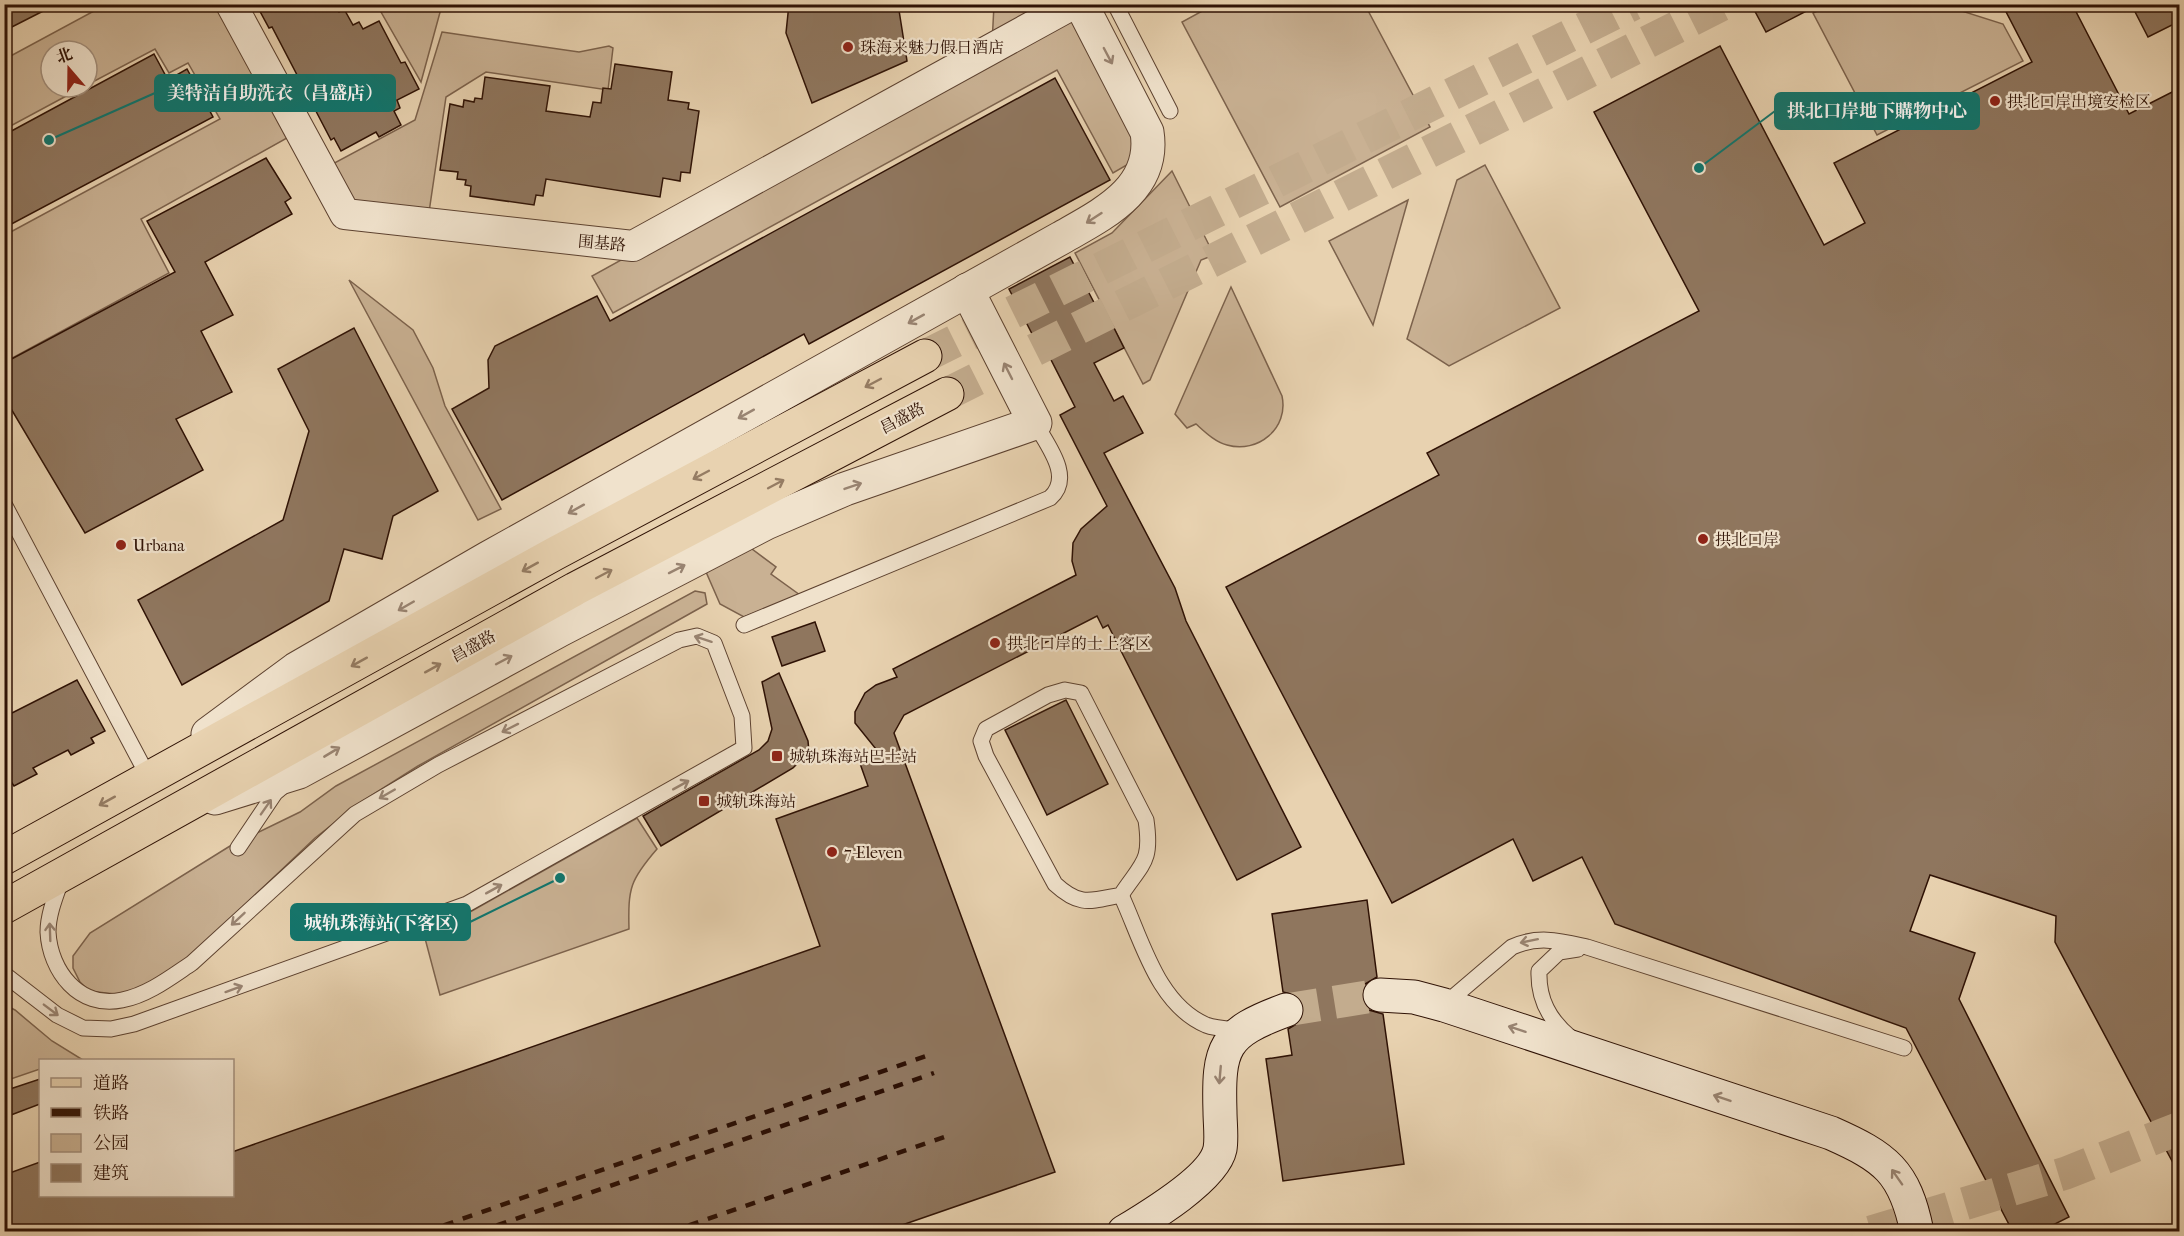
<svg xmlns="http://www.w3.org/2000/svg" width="2184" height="1236" viewBox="0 0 2184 1236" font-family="'IM FELL French Canon','Noto Serif SC',serif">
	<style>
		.green { fill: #c9b193; stroke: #7c624c; stroke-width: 1.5 }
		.building { fill: #8f765e; stroke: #2f1205; stroke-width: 1.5 }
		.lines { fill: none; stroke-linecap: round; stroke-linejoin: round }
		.secondary-tunnel { stroke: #c3ac8e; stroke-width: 33; stroke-dasharray: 33 16; stroke-linecap: butt }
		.primary-tunnel { stroke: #c3ac8e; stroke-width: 33; stroke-dasharray: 33 16; stroke-linecap: butt }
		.motorway-tunnel { stroke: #c3ac8e; stroke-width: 33; stroke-dasharray: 33 16; stroke-linecap: butt }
		.service-casing { stroke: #5d4230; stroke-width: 17 }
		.minor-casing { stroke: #5d4230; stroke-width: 32 }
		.tertiary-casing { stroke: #5d4230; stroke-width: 35 }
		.secondary-casing { stroke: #2f1205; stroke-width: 35 }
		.primary-casing { stroke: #2f1205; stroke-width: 35 }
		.service { stroke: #f0e2cc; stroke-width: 15 }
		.minor { stroke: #f0e2cc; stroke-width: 30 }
		.tertiary { stroke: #f0e2cc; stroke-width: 33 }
		.secondary { stroke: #f0e2cc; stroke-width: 33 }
		.primary { stroke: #e8d2b0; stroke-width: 33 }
		.rail { stroke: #2f1205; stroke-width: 4.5; stroke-dasharray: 10 10; stroke-linecap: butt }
		.oneway { stroke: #998472 }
		.oneway2 { stroke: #957c63 }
		.poi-dot { fill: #8f2418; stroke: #f0e2cc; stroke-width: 2 }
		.labels { text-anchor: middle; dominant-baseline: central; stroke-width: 4.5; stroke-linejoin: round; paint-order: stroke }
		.poi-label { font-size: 16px; fill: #2f1205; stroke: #f0e2cc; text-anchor: start }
		.street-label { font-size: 16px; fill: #2f1205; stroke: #f0e2cc }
		.leader { fill: none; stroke: #0f766e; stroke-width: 2 }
		.callout-dot { fill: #0f766e; stroke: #f0e2cc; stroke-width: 2 }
		.callout { fill: #0f766e; stroke: #0f766e; stroke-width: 2 }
		.callout-label { font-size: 18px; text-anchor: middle; font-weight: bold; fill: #fff }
	</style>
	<rect width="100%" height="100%" fill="#e8d2b0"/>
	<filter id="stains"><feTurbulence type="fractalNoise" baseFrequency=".00333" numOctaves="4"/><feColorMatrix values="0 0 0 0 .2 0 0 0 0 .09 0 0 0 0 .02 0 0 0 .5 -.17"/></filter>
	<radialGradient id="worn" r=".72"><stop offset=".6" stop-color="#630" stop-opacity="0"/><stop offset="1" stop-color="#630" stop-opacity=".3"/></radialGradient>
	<!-- green -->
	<g class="green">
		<polygon points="226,4 296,133 141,219 169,273 5,362 5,235 220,119 188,63 169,73 155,49 87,85 87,51 51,51 51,87 83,87 5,129 5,59 105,5"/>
		<polygon points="1215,4 1365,5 1430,127 1280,207 1182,22"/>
		<polygon points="377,5 442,5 421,82"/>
		<polygon points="994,5 1066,5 992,44"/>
		<polygon points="1830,5 1943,5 2003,24 2023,61 1877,135 1813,13"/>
		<polygon points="1077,9 1144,155 1113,173 1057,70 613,313 592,276"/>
		<polygon points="442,32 579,52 609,46 613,48 608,90 486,72 446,97 428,219 347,210 325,168 415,120"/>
		<polygon points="1485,165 1560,308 1449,366 1407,339 1457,180"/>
		<polygon points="1172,171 1214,255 1201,260 1150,380 1143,384 1075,253 1112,233"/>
		<polygon points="1408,200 1373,325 1329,241"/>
		<polygon points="349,280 413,330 433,368 445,406 501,509 478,520"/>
		<path d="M1231 287 1282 396C1289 428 1258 454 1227 445 1215 442 1205 432 1196 424L1187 428 1175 414Z"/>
		<polygon points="744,543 776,567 771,574 800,595 744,617 720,604 703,565"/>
		<polygon points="695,591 705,593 707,604 418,766 361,802 315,838 212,936 167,975 123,995 89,991 80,982 73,968 73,956 90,933 230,846 300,812 336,786"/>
		<path d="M637 818 657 849C630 880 628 888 629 929L440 995 422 927 470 912Z"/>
		<polygon points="5,1005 15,1010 52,1041 83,1060 40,1060 40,1069 5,1081"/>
	</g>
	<!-- building -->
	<g class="building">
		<polygon points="4,4 57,4 4,31"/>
		<polygon points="256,4 334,4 339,12 344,9 353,25 359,22 363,29 379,21 401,63 405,62 419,89 397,100 400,108 394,111 401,125 379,137 376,132 341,151 334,138 331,140 272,27 269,28"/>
		<polygon points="789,4 898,4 907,61 812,103 786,33"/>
		<polygon points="1751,4 1820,4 1766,32"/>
		<polygon points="2002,4 2072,4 2129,114 2180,88 2180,1176 2055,942 2056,916 1930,875 1910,931 1975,953 1959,999 2069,1217 2039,1232 2013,1232 1906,1028 1615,924 1582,857 1533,881 1513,839 1392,903 1226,587 1439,475 1427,453 1699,311 1594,112 1720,46 1824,245 1865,223 1834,163 2032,62"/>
		<polygon points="2131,4 2180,4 2180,21 2148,37"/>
		<polygon points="154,54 168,80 187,69 213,117 4,228 4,135"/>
		<polygon points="615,64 672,72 668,100 689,103 688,109 699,111 690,173 681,172 680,181 663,178 660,197 546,179 543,196 536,195 534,205 470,196 471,186 465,185 466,180 457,179 458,172 440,170 450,104 463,107 464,100 474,102 475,98 482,99 485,77 550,86 546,111 590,117 593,102 601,103 603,88 611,89"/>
		<polygon points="1055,78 1110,180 809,344 804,334 502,500 452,409 489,388 488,360 495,346 597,296 610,321"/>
		<polygon points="266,158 291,198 285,202 292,214 205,262 233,315 201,331 232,392 176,419 203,470 85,533 4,397 4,363 175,272 147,221"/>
		<polygon points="1070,257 1108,329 1113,326 1124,348 1094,363 1114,401 1123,396 1143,433 1104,453 1175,588 1186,621 1301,847 1237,880 1119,647 1108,625 1103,628 1097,616 904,715 894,733 1055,1172 882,1232 4,1232 4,1175 40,1162 40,1196 232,1196 232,1152 820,946 776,819 868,786 857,755 876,749 855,723 855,712 865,693 876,685 897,677 893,669 1076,575 1072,561 1073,543 1081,529 1107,506 1060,415 1075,407 1048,354 1044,357 1009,289"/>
		<polygon points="354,328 438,491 393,516 382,559 344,549 329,601 182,685 138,600 283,520 309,431 278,369"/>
		<polygon points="815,622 825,651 782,666 772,637"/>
		<polygon points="779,673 808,741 809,752 793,768 661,846 643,816 759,750 768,741 772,729 762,682"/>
		<polygon points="77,680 105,731 91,738 94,743 71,755 68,750 33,768 37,774 14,786 10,780 4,783 4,717"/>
		<polygon points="1066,700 1108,784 1047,815 1005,730"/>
		<polygon points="1367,900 1377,977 1365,984 1361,994 1363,1003 1369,1010 1383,1014 1404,1164 1283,1181 1266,1059 1292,1055 1288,1029 1300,1022 1305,1012 1304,1004 1298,996 1283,992 1272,914"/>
		<polygon points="40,1079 40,1104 11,1115 4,1091"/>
	</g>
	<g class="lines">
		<!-- secondary-tunnel -->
		<polyline class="secondary-tunnel" points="1286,1010 1380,995"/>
		<!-- primary-tunnel -->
		<g class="primary-tunnel">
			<polyline points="925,356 1633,4"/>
			<polyline points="947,394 1723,4"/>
		</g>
		<!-- motorway-tunnel -->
		<polyline class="motorway-tunnel" points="1871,1232 2066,1173 2180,1128"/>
		<defs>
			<g id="service">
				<polyline points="1115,4 1170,111"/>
				<polyline points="4,504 149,778"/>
				<path d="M744 625 1050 498C1074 477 1047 445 1035 423"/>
				<path d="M1065 690 1081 693 1146 820C1152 862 1143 862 1121 895 1090 901 1080 907 1055 884L986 756 981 741 986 729 1048 695Z"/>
				<polyline points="238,848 275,793 287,783"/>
				<path d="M1121 895C1142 940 1157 1004 1206 1025 1216 1029 1231 1029 1242 1030"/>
				<path d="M4 974 57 1015 83 1028 111 1029 134 1024 467 904 744 748 742 716 714 643 697 636 679 640 438 765 355 814 192 963C171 977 148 995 122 1000 79 1009 50 971 48 932 48 914 56 895 62 878"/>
				<path d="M1444 1005 1512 947C1538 935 1560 941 1587 947L1904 1048"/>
				<path d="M1571 1038C1549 1020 1538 999 1539 971L1559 952 1578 949"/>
			</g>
			<polyline id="minor" points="231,4 345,214 633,246 1073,4"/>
			<g id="tertiary">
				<path d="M208 734 296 669 488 558 1061 238C1103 214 1156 189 1147 132L1081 4"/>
				<polyline points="215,798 299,772 560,630 766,523 845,489 1035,423 967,290"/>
			</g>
			<g id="secondary">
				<path d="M1380 995 1414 997 1444 1005 1831 1133C1885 1157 1905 1171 1917 1232"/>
				<path d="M1124 1232C1149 1217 1214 1178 1220 1149 1222 1138 1220 1123 1220 1112 1218 1047 1223 1033 1286 1010"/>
			</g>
			<g id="primary">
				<polyline points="4,858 554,554 925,356"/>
				<polyline points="4,907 575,589 947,394"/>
			</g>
		</defs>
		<!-- service casing -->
		<use href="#service" class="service-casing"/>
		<!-- minor casing -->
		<use href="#minor" class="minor-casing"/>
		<!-- tertiary casing -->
		<use href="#tertiary" class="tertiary-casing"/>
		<!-- secondary casing -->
		<use href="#secondary" class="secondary-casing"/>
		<!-- primary casing -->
		<use href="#primary" class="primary-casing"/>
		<!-- service -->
		<use href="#service" class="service"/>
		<!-- minor -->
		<use href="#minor" class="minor"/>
		<!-- tertiary -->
		<use href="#tertiary" class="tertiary"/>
		<!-- secondary -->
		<use href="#secondary" class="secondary"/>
		<!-- primary -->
		<use href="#primary" class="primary"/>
		<!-- rail -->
		<g class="rail">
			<polyline points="425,1232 929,1055"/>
			<polyline points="478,1232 934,1073"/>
			<polyline points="670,1232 953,1134"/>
		</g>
	</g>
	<!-- one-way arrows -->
	<defs><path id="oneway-shaft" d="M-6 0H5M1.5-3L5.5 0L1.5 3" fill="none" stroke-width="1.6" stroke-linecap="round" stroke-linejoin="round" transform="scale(1.5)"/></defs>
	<g class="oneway">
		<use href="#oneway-shaft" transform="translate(1108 56) rotate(62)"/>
		<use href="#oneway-shaft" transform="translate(1094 218) rotate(147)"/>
		<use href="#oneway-shaft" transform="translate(916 319) rotate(151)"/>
		<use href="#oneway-shaft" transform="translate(1008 371) rotate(-117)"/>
		<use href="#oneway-shaft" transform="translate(746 414) rotate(151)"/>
		<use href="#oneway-shaft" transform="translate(853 486) rotate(-19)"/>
		<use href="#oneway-shaft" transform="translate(576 509) rotate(151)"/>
		<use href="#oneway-shaft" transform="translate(677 569) rotate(-27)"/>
		<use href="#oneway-shaft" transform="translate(406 606) rotate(150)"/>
		<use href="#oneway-shaft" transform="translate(703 639) rotate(-162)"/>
		<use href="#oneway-shaft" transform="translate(504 660) rotate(-28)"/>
		<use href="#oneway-shaft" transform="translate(510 728) rotate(153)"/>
		<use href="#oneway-shaft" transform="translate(332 752) rotate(-31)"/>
		<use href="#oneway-shaft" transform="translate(681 785) rotate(-29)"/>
		<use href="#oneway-shaft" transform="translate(387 794) rotate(150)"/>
		<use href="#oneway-shaft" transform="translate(266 807) rotate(-55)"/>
		<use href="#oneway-shaft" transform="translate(494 889) rotate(-29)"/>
		<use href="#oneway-shaft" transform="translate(238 919) rotate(137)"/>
		<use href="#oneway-shaft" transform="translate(50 932) rotate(-92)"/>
		<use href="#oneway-shaft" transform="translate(1529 941) rotate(168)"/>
		<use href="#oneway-shaft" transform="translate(234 989) rotate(-20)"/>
		<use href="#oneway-shaft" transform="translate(51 1010) rotate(37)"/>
		<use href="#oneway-shaft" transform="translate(1517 1029) rotate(-162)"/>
		<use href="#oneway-shaft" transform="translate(1220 1075) rotate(95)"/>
		<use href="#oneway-shaft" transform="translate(1722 1098) rotate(-161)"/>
		<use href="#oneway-shaft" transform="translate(1897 1177) rotate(-125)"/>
	</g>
	<g class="oneway2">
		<use href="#oneway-shaft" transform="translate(873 383) rotate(152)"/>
		<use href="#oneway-shaft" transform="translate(701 475) rotate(152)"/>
		<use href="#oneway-shaft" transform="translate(776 484) rotate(-28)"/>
		<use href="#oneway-shaft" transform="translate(530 567) rotate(151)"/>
		<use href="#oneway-shaft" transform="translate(604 574) rotate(-28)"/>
		<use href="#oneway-shaft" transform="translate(359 662) rotate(151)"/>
		<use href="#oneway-shaft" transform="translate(433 668) rotate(-29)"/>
		<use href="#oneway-shaft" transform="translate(107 801) rotate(151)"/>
	</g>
	<!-- markers -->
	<g class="poi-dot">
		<circle cx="848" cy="47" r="6"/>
		<circle cx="1995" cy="101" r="6"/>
		<circle cx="1703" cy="539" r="6"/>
		<circle cx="121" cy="545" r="6"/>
		<circle cx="995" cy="643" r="6"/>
		<rect x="771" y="750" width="12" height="12" rx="3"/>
		<rect x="698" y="795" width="12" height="12" rx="3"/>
		<circle cx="832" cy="852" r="6"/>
	</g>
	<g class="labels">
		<!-- poi labels -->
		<g class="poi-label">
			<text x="860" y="47">珠海来魅力假日酒店</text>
			<text x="2007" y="101">拱北口岸出境安检区</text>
			<text x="1715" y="539">拱北口岸</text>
			<text x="133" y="545">Urbana</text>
			<text x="1007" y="643">拱北口岸的士上客区</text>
			<text x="789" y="756">城轨珠海站巴士站</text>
			<text x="716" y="801">城轨珠海站</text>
			<text x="844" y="852">7-Eleven</text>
		</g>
		<!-- street labels -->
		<g class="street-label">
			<text transform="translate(602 243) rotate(5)">围基路</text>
			<text transform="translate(902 418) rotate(-28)">昌盛路</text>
			<text transform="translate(473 646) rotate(-29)">昌盛路</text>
		</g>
	</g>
	<!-- callouts -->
	<path class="leader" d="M49 140L155 93M1699 168L1775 111M560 878L470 922"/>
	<g class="callout-dot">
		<circle cx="49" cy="140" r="6"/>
		<circle cx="1699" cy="168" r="6"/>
		<circle cx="560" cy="878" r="6"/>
	</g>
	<g class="callout">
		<rect x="155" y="75" width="240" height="36" rx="6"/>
		<rect x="1775" y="93" width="204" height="36" rx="6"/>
		<rect x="291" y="904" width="179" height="36" rx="6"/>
	</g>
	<g class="callout-label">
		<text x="275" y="99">美特洁自助洗衣（昌盛店）</text>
		<text x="1877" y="117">拱北口岸地下購物中心</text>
		<text x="381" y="929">城轨珠海站(下客区)</text>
	</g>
	<!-- margin -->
	<rect width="2184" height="1236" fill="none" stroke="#e8d2b0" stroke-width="24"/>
	<rect x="6" y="6" width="2172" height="1224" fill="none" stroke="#2f1205" stroke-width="3"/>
	<rect x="12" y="12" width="2160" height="1212" fill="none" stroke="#2f1205" stroke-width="1.5"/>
	<!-- legend -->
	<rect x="39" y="1059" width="195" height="138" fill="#f0e2cc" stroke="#a38f7c" stroke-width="1.5"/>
	<rect x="51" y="1078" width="30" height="9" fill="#e8d2b0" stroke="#a38f7c" stroke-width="1.5"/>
	<text x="93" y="1089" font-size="18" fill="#2f1205">道路</text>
	<rect x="51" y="1108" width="30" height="9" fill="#2f1205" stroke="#a38f7c" stroke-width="1.5"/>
	<text x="93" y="1119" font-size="18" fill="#2f1205">铁路</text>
	<rect x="51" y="1134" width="30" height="18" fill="#c9b193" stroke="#a38f7c" stroke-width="1.5"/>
	<text x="93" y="1149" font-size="18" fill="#2f1205">公园</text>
	<rect x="51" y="1164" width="30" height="18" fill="#8f765e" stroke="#a38f7c" stroke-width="1.5"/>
	<text x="93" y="1179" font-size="18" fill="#2f1205">建筑</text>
	<!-- north arrow -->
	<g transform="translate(69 69) rotate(340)"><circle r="28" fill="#f0e2cc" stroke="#a38f7c" stroke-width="1.5"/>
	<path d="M0-4.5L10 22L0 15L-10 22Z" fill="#8f2418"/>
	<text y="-9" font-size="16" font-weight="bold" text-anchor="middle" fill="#2f1205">北</text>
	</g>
	<rect width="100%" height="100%" filter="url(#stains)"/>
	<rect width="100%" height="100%" fill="url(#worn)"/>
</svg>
